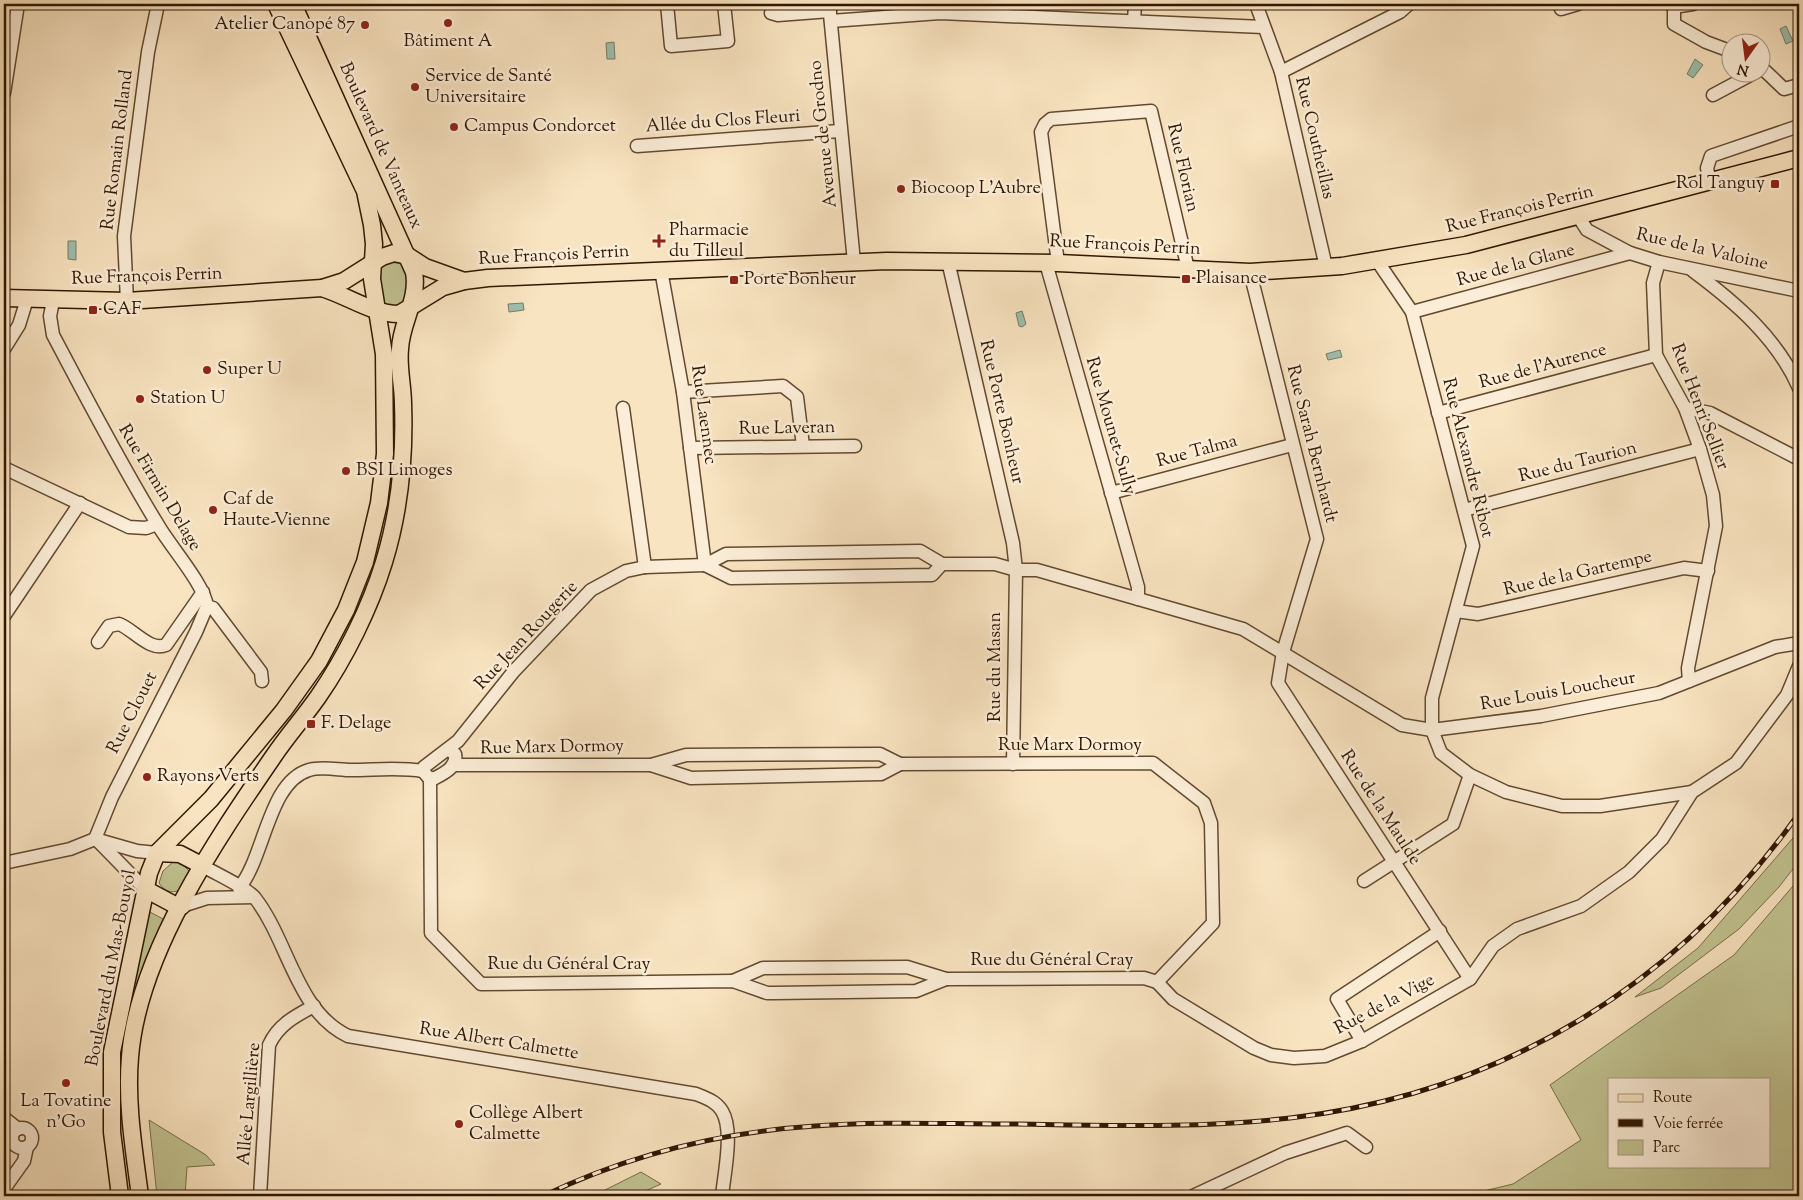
<svg xmlns="http://www.w3.org/2000/svg" width="1803" height="1200" viewBox="0 0 1803 1200" font-family="'Sorts Mill Goudy',serif">
	<style>
		.green { fill: #c1c391; stroke: #786d49; fill-rule: evenodd }
		.water { fill: #9fbfad; stroke: #737c68 }
		.lines { fill: none; stroke-linecap: round; stroke-linejoin: round }
		.minor-casing { stroke: #624a31; stroke-width: 15 }
		.major-casing { stroke: #301701; stroke-width: 19 }
		.minor { stroke: #fbedd7; stroke-width: 12 }
		.major { stroke: #f9e4c1; stroke-width: 16 }
		.rail-casing { stroke: #301701; stroke-width: 5 }
		.rail { stroke: #fbedd7; stroke-width: 3; stroke-dasharray: 9; stroke-linecap: butt }
		.poi-dot { fill: #8f2418; stroke: #fbedd7; stroke-width: 2 }
		.labels { text-anchor: middle; dominant-baseline: central; stroke-width: 5; stroke-linejoin: round; paint-order: stroke }
		.poi-label { font-size: 18px; fill: #301701; stroke: #fbedd7; text-anchor: start }
		.street-label { font-size: 18px; fill: #301701; stroke: #fbedd7 }
	</style>
	<rect width="100%" height="100%" fill="#f9e4c1"/>
	<filter id="stains"><feTurbulence type="fractalNoise" baseFrequency=".004" numOctaves="4"/><feColorMatrix values="0 0 0 0 .2 0 0 0 0 .09 0 0 0 0 .02 0 0 0 .5 -.17"/></filter>
	<radialGradient id="worn" r=".72"><stop offset=".6" stop-color="#630" stop-opacity="0"/><stop offset="1" stop-color="#630" stop-opacity=".3"/></radialGradient>
	<!-- green -->
	<g class="green">
		<polygon points="389,262 404,264 408,270 405,302 397,307 384,304 381,301 380,269"/>
		<polygon points="1799,831 1799,861 1779,887 1739,929 1661,988 1635,997 1698,948"/>
		<path d="M174 861H179L189 871 180 890C171 894 164 891 159 883L163 871Z"/>
		<path d="M1799 879V1196H1463L1513 1184 1581 1140 1550 1085 1734 955ZM1609 1079H1769V1166H1609Z"/>
		<polygon points="148,911 165,920 151,948 138,983 133,982"/>
		<polygon points="149,1120 206,1155 215,1165 187,1167 185,1196 157,1196"/>
		<polygon points="641,1172 661,1184 634,1196 593,1196"/>
	</g>
	<!-- water -->
	<g class="water">
		<polygon points="1786,26 1793,41 1786,44 1780,29"/>
		<polygon points="614,42 615,59 607,59 606,43"/>
		<polygon points="1695,59 1703,65 1693,78 1687,74"/>
		<polygon points="76,241 76,260 68,259 68,241"/>
		<polygon points="523,303 524,310 509,312 508,304"/>
		<polygon points="1022,311 1026,324 1022,327 1019,326 1016,313"/>
		<polygon points="1340,350 1342,357 1328,360 1326,354"/>
	</g>
	<g class="lines">
		<defs>
			<g id="minor">
				<polyline points="667,4 671,46 728,41 724,4"/>
				<polyline points="829,4 854,262"/>
				<polyline points="1256,4 1281,72"/>
				<polyline points="1560,4 1561,9 1578,4"/>
				<polyline points="1674,4 1674,24 1706,42 1730,51"/>
				<polyline points="1673,7 1693,4"/>
				<polyline points="771,13 778,15 830,11"/>
				<polyline points="831,21 940,13 1263,27"/>
				<polyline points="1134,21 1135,4"/>
				<polyline points="1760,66 1784,89 1799,85"/>
				<polyline points="4,93 18,4"/>
				<polyline points="1713,95 1756,72"/>
				<polyline points="637,146 840,131"/>
				<polyline points="1710,181 1707,168 1711,156 1799,126"/>
				<polyline points="1578,216 1587,230 1630,253 1659,262 1799,291"/>
				<polyline points="948,261 1013,543 1016,570 1013,764"/>
				<polyline points="1378,262 1412,312 1473,546 1432,698 1432,730 1441,753 1470,775 1506,792 1562,806 1600,806 1692,792"/>
				<polyline points="1659,262 1653,283 1656,355 1685,408 1700,449 1713,495 1716,526 1688,668 1689,681"/>
				<polyline points="1046,263 1138,587 1138,599"/>
				<polyline points="1058,263 1041,132 1045,124 1051,119 1151,111 1188,269"/>
				<polyline points="1326,267 1281,72 1400,12 1409,4"/>
				<polyline points="661,270 683,392 705,565"/>
				<path d="M1693 271C1736 303 1777 338 1799 388"/>
				<polyline points="1250,272 1317,539 1283,652 1278,683 1470,979"/>
				<path d="M53 301 50 316 53 335C87 399 120 463 158 525 170 546 204 584 207 606L213 608 261 672 262 681"/>
				<polyline points="127,301 124,236 148,52 158,4"/>
				<polyline points="1412,312 1630,253"/>
				<polyline points="4,349 19,325 27,299"/>
				<polyline points="683,392 783,386 797,397 803,446"/>
				<polyline points="623,408 645,567"/>
				<polyline points="1685,408 1710,413 1799,459"/>
				<polyline points="1438,413 1656,355"/>
				<polyline points="690,448 855,446"/>
				<polyline points="4,468 129,527 146,528 157,524"/>
				<polyline points="1111,493 1292,445"/>
				<polyline points="1464,510 1700,449"/>
				<polyline points="705,565 731,578 932,575 942,564"/>
				<polyline points="1456,611 1478,614 1684,568 1708,571"/>
				<polyline points="4,616 80,503"/>
				<path d="M98 642 109 626 119 624C133 629 150 652 166 645L203 592"/>
				<path d="M449 750 455 754C458 767 443 774 433 779L428 777 423 771 424 767 458 741 514 671 591 590 626 571 645 567 705 565 726 554 920 551 942 564H995L1016 570H1037L1243 629 1402 725 1432 730 1541 716 1659 693 1775 647 1799 643"/>
				<polyline points="453,765 651,765 686,755 880,754 900,764 1153,763 1204,803 1211,823 1213,923 1157,982"/>
				<polyline points="651,765 691,778 881,774 900,764"/>
				<polyline points="430,778 431,933 481,984 733,981 767,993 774,993 916,991 946,979"/>
				<polyline points="95,839 112,797 196,632 207,606"/>
				<polyline points="97,840 145,889"/>
				<polyline points="4,863 70,849 95,839 137,851 157,853"/>
				<path d="M203 866C216 874 246 887 255 898 289 942 296 1011 348 1036L696 1094C706 1098 716 1101 722 1111 734 1130 724 1175 722 1196"/>
				<polyline points="1364,881 1453,824 1470,775"/>
				<path d="M239 888C265 857 268 782 309 770 321 766 339 770 351 770 375 770 399 767 423 771"/>
				<polyline points="182,906 207,898 254,897"/>
				<polyline points="733,981 763,968 907,967 946,979 1144,978 1157,982"/>
				<polyline points="1157,982 1173,999 1254,1048 1271,1055 1294,1058 1325,1056 1362,1041 1470,979 1493,946 1517,929 1581,906 1629,872 1662,839 1692,792 1736,763 1787,695 1799,666"/>
				<polyline points="1362,1041 1337,999 1440,931"/>
				<polyline points="4,1118 18,1129"/>
				<circle cx="22" cy="1138" r="10"/>
				<polyline points="4,1189 24,1161 27,1147"/>
				<path d="M260 1196 269 1045C278 1025 295 1016 314 1006"/>
				<polyline points="1193,1196 1285,1153 1347,1133 1366,1147"/>
			</g>
			<g id="major">
				<path d="M322 288C348 296 372 314 399 314L443 287 464 281 488 278 887 261 1058 263 1250 272 1342 266 1466 245 1799 158"/>
				<polyline points="4,298 127,301 322,288 344,281 382,257 394,253 408,256 425,267 464,281"/>
				<polyline points="157,853 180,854 203,866"/>
				<polyline points="145,889 173,904 182,906"/>
				<polyline points="120,1196 112,1132 112,1052 149,873 157,853 211,799 284,710 319,661 346,610 365,562 379,503 385,454 384,354 372,279 374,244 372,225 365,191 276,4"/>
				<path d="M140 1196C134 1150 126 1103 130 1057 138 954 216 840 273 757 287 736 304 717 318 697 345 658 370 608 384 562 400 510 405 459 403 404 403 386 398 367 400 349 401 322 419 300 414 272L293 4"/>
			</g>
		</defs>
		<!-- minor casing -->
		<use href="#minor" class="minor-casing"/>
		<!-- major casing -->
		<use href="#major" class="major-casing"/>
		<!-- minor -->
		<use href="#minor" class="minor"/>
		<!-- major -->
		<use href="#major" class="major"/>
		<defs>
			<path id="rail" d="M543 1196C628 1155 721 1132 815 1126 879 1121 944 1124 1008 1124 1102 1125 1196 1129 1290 1118 1500 1094 1678 985 1799 813"/>
		</defs>
		<!-- rail casing -->
		<use href="#rail" class="rail-casing"/>
		<!-- rail -->
		<use href="#rail" class="rail"/>
	</g>
	<!-- markers -->
	<g class="poi-dot">
		<circle cx="448" cy="23" r="5"/>
		<circle cx="365" cy="25" r="5"/>
		<circle cx="415" cy="87" r="5"/>
		<circle cx="454" cy="127" r="5"/>
		<rect x="1770" y="179" width="10" height="10" rx="2.5"/>
		<circle cx="901" cy="189" r="5"/>
		<path d="M656.5 233.5h5v5h5v5h-5v5h-5v-5h-5v-5h5z"/>
		<rect x="1181" y="274" width="10" height="10" rx="2.5"/>
		<rect x="729" y="275" width="10" height="10" rx="2.5"/>
		<rect x="88" y="305" width="10" height="10" rx="2.5"/>
		<circle cx="207" cy="370" r="5"/>
		<circle cx="140" cy="399" r="5"/>
		<circle cx="346" cy="471" r="5"/>
		<circle cx="213" cy="510" r="5"/>
		<rect x="306" y="719" width="10" height="10" rx="2.5"/>
		<circle cx="147" cy="777" r="5"/>
		<circle cx="66" cy="1083" r="5"/>
		<circle cx="459" cy="1124" r="5"/>
	</g>
	<g class="labels">
		<!-- poi labels -->
		<g class="poi-label">
			<text x="355" y="25" text-anchor="end">Atelier Canopé 87</text>
			<text x="448" y="42" text-anchor="middle">Bâtiment A</text>
			<text x="425" y="77">Service de Santé<tspan x="425" dy="21">Universitaire</tspan></text>
			<text x="464" y="127">Campus Condorcet</text>
			<text x="1765" y="184" text-anchor="end">Rol Tanguy</text>
			<text x="911" y="189">Biocoop L'Aubre</text>
			<text x="669" y="231">Pharmacie<tspan x="669" dy="21">du Tilleul</tspan></text>
			<text x="1196" y="279">Plaisance</text>
			<text x="744" y="280">Porte Bonheur</text>
			<text x="103" y="310">CAF</text>
			<text x="217" y="370">Super U</text>
			<text x="150" y="399">Station U</text>
			<text x="356" y="471">BSI Limoges</text>
			<text x="223" y="500">Caf de<tspan x="223" dy="21">Haute-Vienne</tspan></text>
			<text x="321" y="724">F. Delage</text>
			<text x="157" y="777">Rayons Verts</text>
			<text x="66" y="1102" text-anchor="middle">La Tovatine<tspan x="66" dy="21">n'Go</tspan></text>
			<text x="469" y="1114">Collège Albert<tspan x="469" dy="21">Calmette</tspan></text>
		</g>
		<!-- street labels -->
		<g class="street-label">
			<text transform="translate(723 122) rotate(-4)">Allée du Clos Fleuri</text>
			<text transform="translate(824 134) rotate(-96)">Avenue de Grodno</text>
			<text transform="translate(1314 138) rotate(77)">Rue Coutheillas</text>
			<text transform="translate(380 146) rotate(66)">Boulevard de Vanteaux</text>
			<text transform="translate(118 150) rotate(-83)">Rue Romain Rolland</text>
			<text transform="translate(1182 168) rotate(77)">Rue Florian</text>
			<text transform="translate(1520 210) rotate(-14)">Rue François Perrin</text>
			<text transform="translate(1125 246) rotate(3)">Rue François Perrin</text>
			<text transform="translate(1702 250) rotate(13)">Rue de la Valoine</text>
			<text transform="translate(554 256) rotate(-3)">Rue François Perrin</text>
			<text transform="translate(1516 266) rotate(-15)">Rue de la Glane</text>
			<text transform="translate(147 277) rotate(-2)">Rue François Perrin</text>
			<text transform="translate(1543 367) rotate(-15)">Rue de l'Aurence</text>
			<text transform="translate(1699 407) rotate(69)">Rue Henri Sellier</text>
			<text transform="translate(1001 412) rotate(77)">Rue Porte Bonheur</text>
			<text transform="translate(703 415) rotate(82)">Rue Laennec</text>
			<text transform="translate(1110 426) rotate(74)">Rue Mounet-Sully</text>
			<text transform="translate(787 429) rotate(-1)">Rue Laveran</text>
			<text transform="translate(1311 444) rotate(76)">Rue Sarah Bernhardt</text>
			<text transform="translate(1197 452) rotate(-15)">Rue Talma</text>
			<text transform="translate(1467 458) rotate(76)">Rue Alexandre Ribot</text>
			<text transform="translate(1578 463) rotate(-14)">Rue du Taurion</text>
			<text transform="translate(159 488) rotate(59)">Rue Firmin Delage</text>
			<text transform="translate(1578 574) rotate(-13)">Rue de la Gartempe</text>
			<text transform="translate(527 636) rotate(-47)">Rue Jean Rougerie</text>
			<text transform="translate(996 667) rotate(-90)">Rue du Masan</text>
			<text transform="translate(1558 692) rotate(-10)">Rue Louis Loucheur</text>
			<text transform="translate(133 713) rotate(-63)">Rue Clouet</text>
			<text x="1070" y="746">Rue Marx Dormoy</text>
			<text transform="translate(552 748) rotate(-1)">Rue Marx Dormoy</text>
			<text transform="translate(1380 808) rotate(57)">Rue de la Maulde</text>
			<text x="1052" y="961">Rue du Général Cray</text>
			<text x="569" y="965">Rue du Général Cray</text>
			<text transform="translate(112 968) rotate(-79)">Boulevard du Mas-Bouyol</text>
			<text transform="translate(1385 1005) rotate(-28)">Rue de la Vige</text>
			<text transform="translate(499 1042) rotate(9)">Rue Albert Calmette</text>
			<text transform="translate(250 1104) rotate(-85)">Allée Largillière</text>
		</g>
	</g>
	<!-- margin -->
	<rect width="1803" height="1200" fill="none" stroke="#f9e4c1" stroke-width="20"/>
	<rect x="5" y="5" width="1793" height="1190" fill="none" stroke="#301701" stroke-width="2.5"/>
	<rect x="10" y="10" width="1783" height="1180" fill="none" stroke="#301701"/>
	<!-- legend -->
	<rect x="1608" y="1078" width="162" height="90" fill="#fbedd7" stroke="#aa9781"/>
	<rect x="1618" y="1094" width="25" height="8" fill="#f9e4c1" stroke="#aa9781"/>
	<text x="1653" y="1102" font-size="15" fill="#301701">Route</text>
	<rect x="1618" y="1119" width="25" height="8" fill="#301701" stroke="#aa9781"/>
	<text x="1653" y="1128" font-size="15" fill="#301701">Voie ferrée</text>
	<rect x="1618" y="1140" width="25" height="15" fill="#c1c391" stroke="#aa9781"/>
	<text x="1653" y="1152" font-size="15" fill="#301701">Parc</text>
	<!-- north arrow -->
	<g transform="translate(1746 58) rotate(194)"><circle r="24" fill="#fbedd7" stroke="#aa9781"/>
	<path d="M0-4L9 19L0 12L-9 19Z" fill="#8f2418"/>
	<text y="-8" font-size="14" font-weight="bold" text-anchor="middle" fill="#301701">N</text>
	</g>
	<rect width="100%" height="100%" filter="url(#stains)"/>
	<rect width="100%" height="100%" fill="url(#worn)"/>
</svg>
